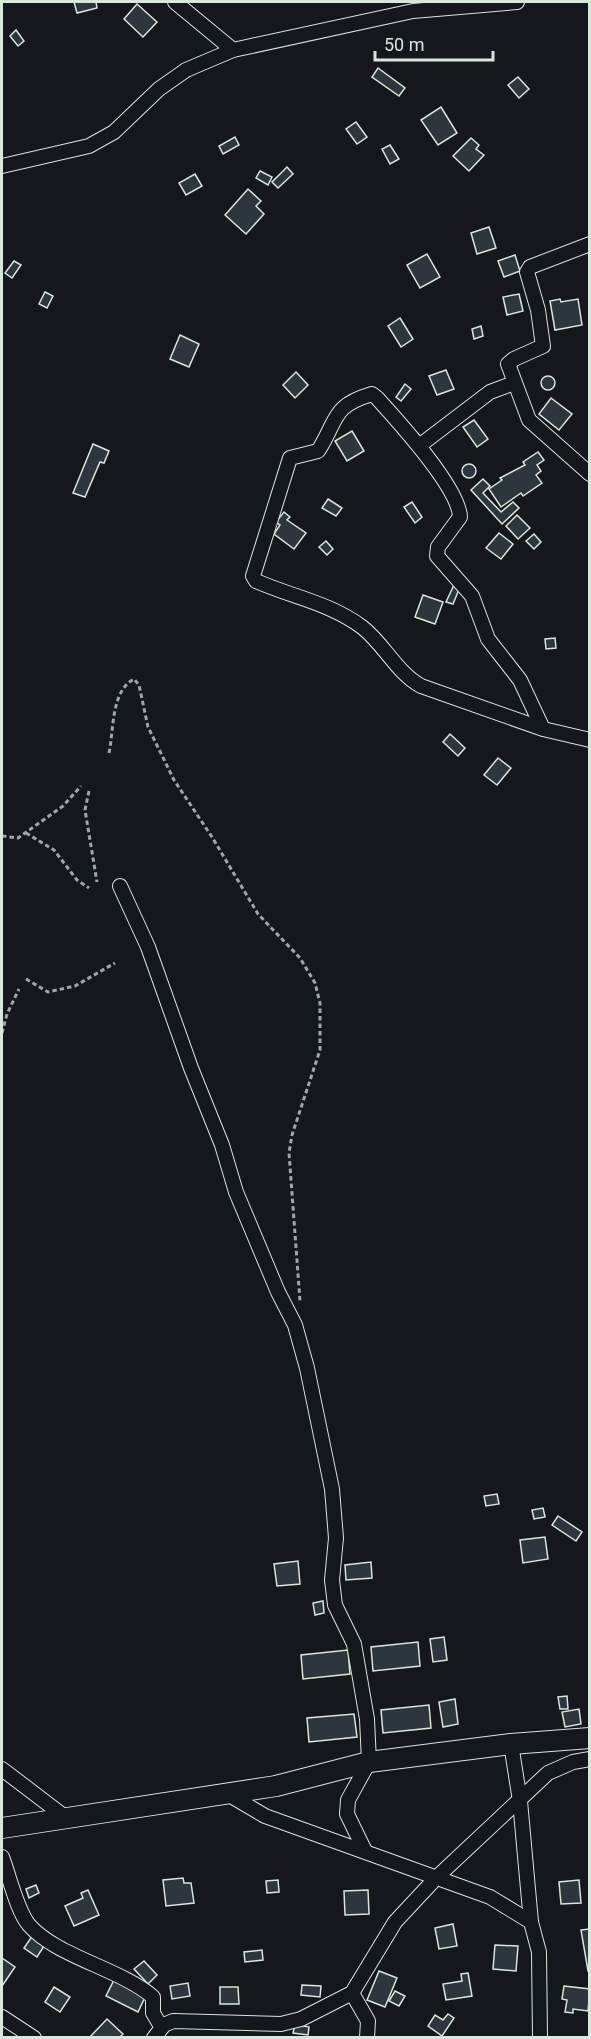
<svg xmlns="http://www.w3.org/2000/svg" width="591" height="2039" viewBox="0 0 591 2039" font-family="Roboto,sans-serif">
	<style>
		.building { fill: #2c363c; stroke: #d8e6dc; stroke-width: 1.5 }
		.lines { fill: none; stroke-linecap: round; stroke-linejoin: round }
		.street-casing { stroke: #d8e6dc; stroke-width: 16 }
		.secondary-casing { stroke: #d8e6dc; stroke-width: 22 }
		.path { stroke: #9da8a2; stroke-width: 3; stroke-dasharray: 4.5 3; stroke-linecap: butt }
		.street { stroke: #14181c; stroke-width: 14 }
		.secondary { stroke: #14181c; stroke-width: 20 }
	</style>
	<rect width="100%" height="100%" fill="#14181c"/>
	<!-- building -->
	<g class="building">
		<polygon points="74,2 96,2 97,8 77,13"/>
		<polygon points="137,4 157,22 143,37 124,19"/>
		<polygon points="16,30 24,41 18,46 10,36"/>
		<polygon points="378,68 405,88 399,96 372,77"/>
		<polygon points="518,77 529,89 519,98 508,85"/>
		<polygon points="441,107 457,133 438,145 421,120"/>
		<polygon points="356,122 367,137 357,144 346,129"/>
		<polygon points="235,137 239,145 223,154 219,146"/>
		<polygon points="471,138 479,145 476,149 484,155 469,171 453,156"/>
		<polygon points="390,145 399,159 390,164 382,149"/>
		<polygon points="287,167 293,174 278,188 272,182"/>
		<polygon points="260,171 272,177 268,185 256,178"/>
		<polygon points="195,174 202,186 186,195 179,183"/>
		<polygon points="248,189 261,201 256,206 264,214 246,234 225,215"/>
		<polygon points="489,227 496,248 477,254 471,233"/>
		<polygon points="427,254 440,277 420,288 407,265"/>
		<polygon points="515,255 520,271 504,277 498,261"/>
		<polygon points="14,261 21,265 12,278 5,273"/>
		<polygon points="45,292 53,296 47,308 39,304"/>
		<polygon points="519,294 523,311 507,315 503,297"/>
		<polygon points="560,299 561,302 578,299 582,325 555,330 550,301"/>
		<polygon points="400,318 413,339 401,347 388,326"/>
		<polygon points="481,326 483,336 474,339 472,329"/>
		<polygon points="180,335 199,344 189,367 170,359"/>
		<polygon points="446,370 454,389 437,395 429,376"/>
		<polygon points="296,372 308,385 295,398 283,385"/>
		<circle cx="548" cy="383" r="7"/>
		<polygon points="405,384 411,389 401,401 396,397"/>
		<polygon points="551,398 572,414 559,430 539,414"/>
		<polygon points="474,420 488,439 477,447 463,427"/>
		<polygon points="352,431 364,451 347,461 335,441"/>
		<polygon points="93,444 109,451 104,463 100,462 85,497 73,493"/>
		<polygon points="538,452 544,460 537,465 541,471 536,475 542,483 523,496 521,493 501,507 489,489 502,480 500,478 525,465 523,462"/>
		<circle cx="469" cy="471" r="7"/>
		<polygon points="483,479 490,486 483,493 501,512 513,502 519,508 502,524 471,490"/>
		<polygon points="328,499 342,508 336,516 322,508"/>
		<polygon points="412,502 422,517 415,523 404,507"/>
		<polygon points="284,512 290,517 287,520 306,533 294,549 274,534 280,525 276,522"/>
		<polygon points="517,515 530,528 518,539 506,526"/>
		<polygon points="499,533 513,544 501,559 486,548"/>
		<polygon points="534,534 541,542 534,549 526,541"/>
		<polygon points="326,541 333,549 327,555 319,547"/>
		<polygon points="454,585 460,587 453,604 446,602"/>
		<polygon points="423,595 443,602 435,624 415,617"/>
		<polygon points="555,638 556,648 546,649 545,639"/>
		<polygon points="450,734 465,748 458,756 443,742"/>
		<polygon points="498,758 511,768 497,785 484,775"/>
		<polygon points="497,1494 499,1504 486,1506 484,1496"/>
		<polygon points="543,1508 545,1517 534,1519 532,1510"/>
		<polygon points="558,1516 582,1532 576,1541 552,1525"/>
		<polygon points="545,1537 548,1559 523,1563 520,1540"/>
		<polygon points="298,1561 300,1584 277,1586 274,1564"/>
		<polygon points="371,1562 372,1578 346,1580 345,1565"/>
		<polygon points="323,1601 324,1613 315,1615 313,1603"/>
		<polygon points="444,1637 447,1660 433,1662 430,1639"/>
		<polygon points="418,1642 420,1666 373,1671 371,1647"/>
		<polygon points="348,1650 350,1674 303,1679 301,1655"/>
		<polygon points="567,1696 568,1709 560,1709 558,1697"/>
		<polygon points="455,1699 458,1724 443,1727 439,1702"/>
		<polygon points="429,1705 431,1728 383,1733 381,1710"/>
		<polygon points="579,1709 581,1724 565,1727 562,1712"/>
		<polygon points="354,1714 357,1737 309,1742 307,1718"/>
		<polygon points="183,1878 184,1883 191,1883 194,1903 166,1906 163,1880"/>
		<polygon points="278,1880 279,1892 267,1893 266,1881"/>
		<polygon points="579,1880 581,1903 561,1904 559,1882"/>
		<polygon points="36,1885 39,1893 29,1898 26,1889"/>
		<polygon points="88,1890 99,1915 74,1926 65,1906 83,1898 81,1893"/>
		<polygon points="368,1890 369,1914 345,1915 344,1891"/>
		<polygon points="453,1924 457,1946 439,1949 435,1928"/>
		<polygon points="590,1929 590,1971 588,1971 581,1930"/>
		<polygon points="33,1935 46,1943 37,1957 24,1948"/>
		<polygon points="495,1945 518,1946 516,1971 493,1969"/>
		<polygon points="262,1950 263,1960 245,1962 244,1952"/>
		<polygon points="2,1958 15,1967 2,1986"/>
		<polygon points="144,1961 157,1975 148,1984 134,1969"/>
		<polygon points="379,1971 397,1978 385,2007 367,2000"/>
		<polygon points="468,1973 472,1996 446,2000 443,1984 462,1981 461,1974"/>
		<polygon points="114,1980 146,1995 138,2012 106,1996"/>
		<polygon points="188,1983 190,1996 172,1999 170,1986"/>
		<polygon points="302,1985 321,1986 320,1997 301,1995"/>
		<polygon points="564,1986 590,1989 588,2011 573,2009 573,2013 565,2012 567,2000 562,1999"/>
		<polygon points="54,1987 70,1997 60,2012 45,2002"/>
		<polygon points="220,1987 238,1987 239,2004 220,2004"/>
		<polygon points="395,1991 405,1996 399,2006 389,2001"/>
		<polygon points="448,2014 454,2018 442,2036 428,2026 435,2015 443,2020"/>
		<polygon points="107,2019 123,2034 119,2038 89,2038"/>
		<polygon points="295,2024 309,2027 308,2035 293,2033"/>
	</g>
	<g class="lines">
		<defs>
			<g id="street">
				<polyline points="175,2 233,50"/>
				<polyline points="2,166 89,146 114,132 159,89 186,70 233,50 413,11 517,2"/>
				<polyline points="590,244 530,267 527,272 538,310 543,346 514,359 508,364 529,420 590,474"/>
				<polyline points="419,446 490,392 514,383"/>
				<path d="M543 729 520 680 488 639 472 596 437 556 438 547 460 517C459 488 398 421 377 398L372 394C331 406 338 420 318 451L290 458 253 576 256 581C292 597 330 603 362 627 384 644 397 673 421 686L543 729 590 740"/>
				<polyline points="120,886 148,947 191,1068 222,1145 236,1192 278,1292 295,1325 307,1368 332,1489 336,1538 332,1580 335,1605 354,1644 367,1719 369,1762 348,1800 347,1814 365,1851"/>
				<polyline points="511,1744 520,1801 531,1922 539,1952 540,2038"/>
				<polyline points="2,1769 65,1817"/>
				<polyline points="226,1793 265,1816 490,1897 531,1922"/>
				<path d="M2 1857C9 1875 17 1911 29 1925 57 1957 119 1968 153 1997V2013L159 2023 164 2025"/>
				<polyline points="352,1993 368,2021 367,2038"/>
				<polyline points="2,2017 34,2038"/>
				<polyline points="154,2038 164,2025 173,2021 281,2024 301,2019 352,1993 395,1922 437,1877 548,1773 573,1762 590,1759"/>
			</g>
			<polyline id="secondary" points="2,1828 276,1786 369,1762 511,1744 590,1738"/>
		</defs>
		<!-- street casing -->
		<use href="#street" class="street-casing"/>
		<!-- secondary casing -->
		<use href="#secondary" class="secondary-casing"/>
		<!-- path -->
		<g class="path">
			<path d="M109 753C114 729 111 691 134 679L139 685 148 727 174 780 212 837 258 914 300 958 315 983 320 1003V1050L292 1135 289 1153 300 1301"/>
			<polyline points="89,791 85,810 97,882"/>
			<polyline points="26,833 54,850 77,880 89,888"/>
			<polyline points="2,836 18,838 63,806 81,786"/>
			<polyline points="26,979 48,992 75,986 115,963"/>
			<polyline points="2,1033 7,1014 19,989"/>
		</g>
		<!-- street -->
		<use href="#street" class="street"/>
		<!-- secondary -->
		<use href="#secondary" class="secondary"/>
	</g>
	<!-- border -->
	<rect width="591" height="2039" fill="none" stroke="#d8e6dc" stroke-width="6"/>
	<!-- scale -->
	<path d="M375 51v9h118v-9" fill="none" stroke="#d8e6dc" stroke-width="3"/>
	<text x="384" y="51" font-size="18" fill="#d8e6dc" stroke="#14181c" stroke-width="4.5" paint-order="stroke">50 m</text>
</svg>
